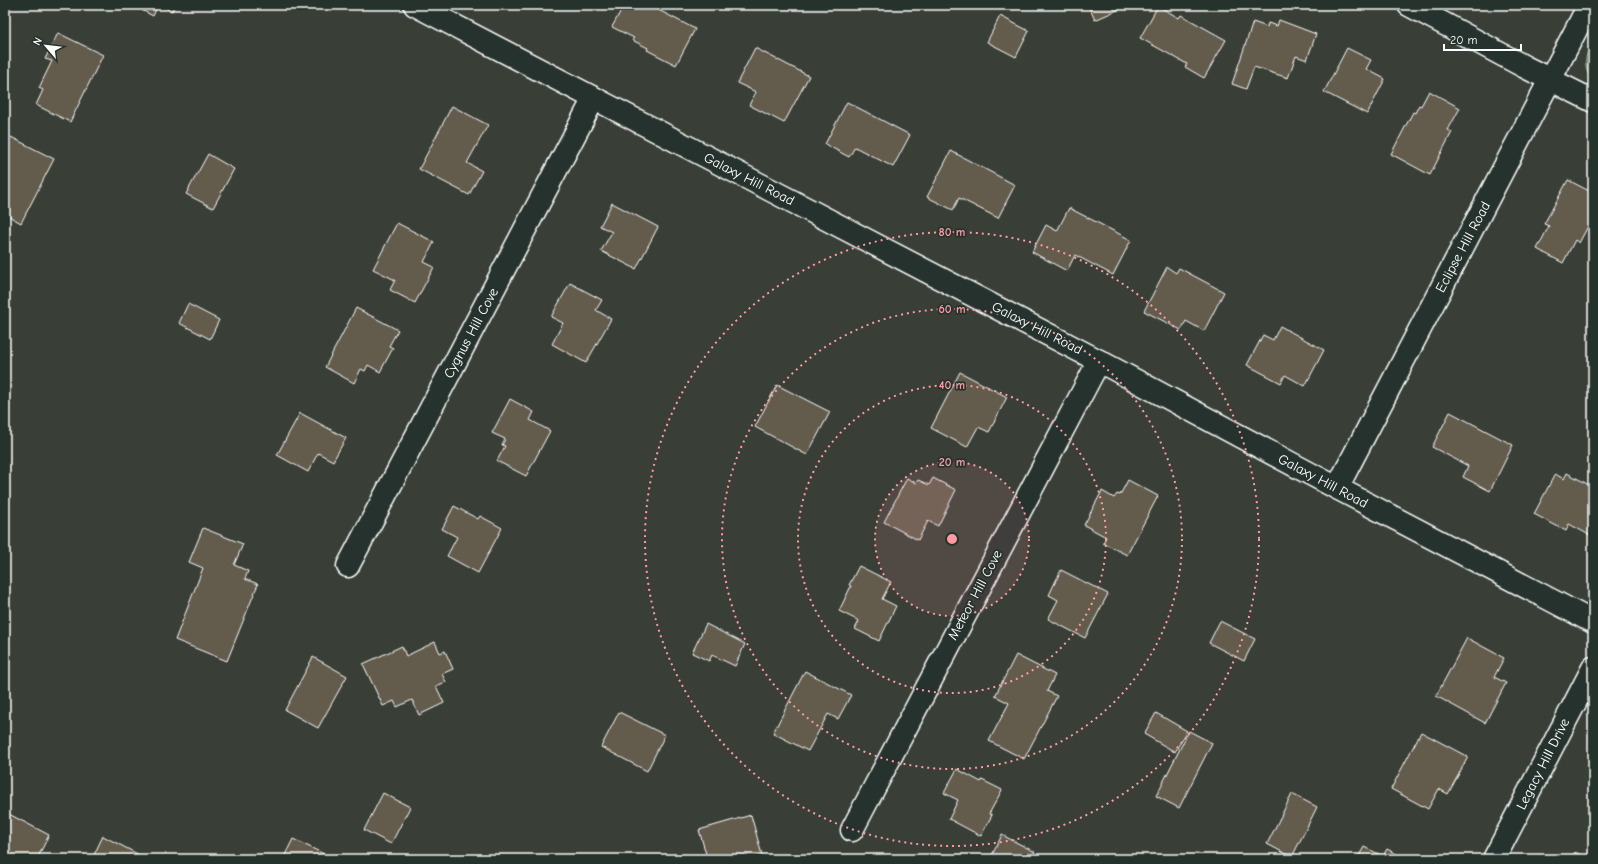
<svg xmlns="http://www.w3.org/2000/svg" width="1598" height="864" viewBox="0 0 1598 864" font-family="'Comic Neue',sans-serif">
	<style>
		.green { fill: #607356; stroke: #b0b9aa }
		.building { fill: #645c4d; stroke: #fff }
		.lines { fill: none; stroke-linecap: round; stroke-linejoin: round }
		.minor-casing { stroke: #fff; stroke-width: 25 }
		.minor { stroke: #26332d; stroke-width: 22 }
		.ring { fill: none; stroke: #ff9aa2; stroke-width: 2; stroke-dasharray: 2 4 }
		.labels { text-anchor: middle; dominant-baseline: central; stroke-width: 3.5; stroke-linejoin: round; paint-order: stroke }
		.street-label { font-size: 14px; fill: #fff; stroke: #26332d }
		.centre { fill: #ff9aa2; stroke: #26332d; stroke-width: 2 }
		.ring-label { font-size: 12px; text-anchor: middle; font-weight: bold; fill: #ff9aa2; stroke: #26332d; stroke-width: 3.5; stroke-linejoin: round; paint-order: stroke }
	</style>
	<rect width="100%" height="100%" fill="#393f37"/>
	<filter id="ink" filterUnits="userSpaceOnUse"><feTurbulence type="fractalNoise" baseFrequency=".025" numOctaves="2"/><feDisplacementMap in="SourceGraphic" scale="8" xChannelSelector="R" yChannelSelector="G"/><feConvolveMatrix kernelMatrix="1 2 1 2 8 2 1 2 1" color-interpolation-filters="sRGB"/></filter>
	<g filter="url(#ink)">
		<!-- green -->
		<path class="green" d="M1593 40V80C1581 69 1586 52 1593 40Z"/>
		<!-- building -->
		<g class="building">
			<polygon points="132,5 158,5 153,16"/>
			<polygon points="160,5 175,5 172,11"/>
			<polygon points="624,5 649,5 695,29 676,65 647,50 648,48 632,40 634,38 612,27"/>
			<polygon points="1088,5 1129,5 1095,20"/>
			<polygon points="1158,6 1179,18 1181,15 1226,40 1204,78 1185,67 1187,64 1140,38"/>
			<polygon points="1000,16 1029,31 1016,57 987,42"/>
			<polygon points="1279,20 1316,34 1307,60 1296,56 1288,78 1254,67 1246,89 1232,84 1253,22 1267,27 1268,23 1277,26"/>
			<polygon points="58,33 103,55 70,122 36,105 43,90 39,88 52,61 45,59"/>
			<polygon points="755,48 809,76 784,123 749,105 756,92 737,83"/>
			<polygon points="1347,48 1371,60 1366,69 1385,79 1367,114 1324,92"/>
			<polygon points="1429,91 1460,108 1448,130 1452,132 1430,175 1391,154 1413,112 1415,113 1419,105 1421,106"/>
			<polygon points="847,102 910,135 893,167 855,147 849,157 825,144"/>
			<polygon points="452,106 488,125 467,163 482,171 469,195 419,169"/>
			<polygon points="11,137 54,159 21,223 5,214 5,179 10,169 5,166 5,148"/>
			<polygon points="951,151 1015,185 998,218 959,198 953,210 927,197"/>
			<polygon points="208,154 234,169 213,208 186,194"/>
			<polygon points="1568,180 1593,193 1593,217 1579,243 1575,240 1563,263 1537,249 1549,226 1544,224"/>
			<polygon points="612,203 658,227 636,269 601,251 612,232 600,226"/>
			<polygon points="1069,208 1131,240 1113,275 1075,255 1067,271 1032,252 1046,225 1057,231"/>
			<polygon points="397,223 434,242 424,262 434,267 415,303 390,290 395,280 373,269"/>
			<polygon points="1167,267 1176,273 1179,268 1224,292 1204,331 1186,321 1181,330 1144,311"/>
			<polygon points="570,283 602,300 596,310 611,319 586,363 552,344 563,323 551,317"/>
			<polygon points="188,304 219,320 210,339 179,323"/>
			<polygon points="356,308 398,330 389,346 393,348 380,372 368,365 365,371 361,369 354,383 325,367"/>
			<polygon points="1280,326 1324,350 1305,386 1285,375 1281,383 1247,365 1263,335 1273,340"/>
			<polygon points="960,372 1007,397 989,432 978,427 967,447 931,428"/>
			<polygon points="777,385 830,412 807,455 755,427"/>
			<polygon points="510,399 534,412 530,420 550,431 526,476 497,461 505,446 502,445 505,439 492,433"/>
			<polygon points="1450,412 1513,445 1490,491 1463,477 1468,466 1432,447"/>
			<polygon points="300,413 346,438 333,461 318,453 308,472 277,455"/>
			<polygon points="1567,473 1593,487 1593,537 1569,524 1566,531 1534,514 1555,474 1564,479"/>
			<polygon points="907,478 916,483 918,480 929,485 933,478 956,490 938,526 928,521 918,540 884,522"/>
			<polygon points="1128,480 1158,496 1127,555 1103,543 1106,537 1084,525 1102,491 1114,498 1117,494 1120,495"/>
			<polygon points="454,506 478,519 480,516 502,528 478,573 447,556 457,537 442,529"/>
			<polygon points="203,528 243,544 234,565 248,571 245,579 258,584 227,661 175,640 203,568 189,562"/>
			<polygon points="859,566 891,582 882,599 896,606 879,641 855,629 859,621 839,611 851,586 849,585"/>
			<polygon points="1061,570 1108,594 1085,638 1048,619 1058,600 1049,595"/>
			<polygon points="1220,621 1255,639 1244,661 1209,643"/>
			<polygon points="706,624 745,644 735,666 712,655 709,661 692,653"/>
			<polygon points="1467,638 1504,658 1494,677 1506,683 1485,723 1436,696"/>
			<polygon points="435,642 440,653 445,651 453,669 442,674 446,682 436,686 444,703 419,715 412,700 397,707 394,701 383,706 363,664 402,646 406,656"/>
			<polygon points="1016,655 1055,675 1047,691 1057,696 1024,759 989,741 1009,703 995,696"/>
			<polygon points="313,657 347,676 318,728 285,710"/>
			<polygon points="805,671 851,695 838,719 828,714 808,751 773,733"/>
			<polygon points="619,712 665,735 647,771 601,747"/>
			<polygon points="1156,713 1187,731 1175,752 1144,734"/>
			<polygon points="1189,731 1212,743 1179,808 1156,796"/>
			<polygon points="1421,732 1468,757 1448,794 1439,789 1428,809 1391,789"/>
			<polygon points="957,769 981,782 982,780 1002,790 989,814 992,815 981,836 949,819 958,800 944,793"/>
			<polygon points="383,793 410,807 391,844 364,830"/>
			<polygon points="1292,794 1317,807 1292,857 1267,844"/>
			<polygon points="5,812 49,835 37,859 5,859 8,855 5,853"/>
			<polygon points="751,815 762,855 753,858 754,859 690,859 706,854 699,830"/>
			<polygon points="1002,835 1035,852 1031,859 990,859"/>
			<polygon points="103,836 147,859 92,859"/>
			<polygon points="293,839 328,856 326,859 283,859"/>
			<polygon points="1364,847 1383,856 1387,849 1406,859 1357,859"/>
			<polygon points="1575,852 1589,859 1571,859"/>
		</g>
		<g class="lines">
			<defs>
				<g id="minor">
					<polyline points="415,5 1099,361 1337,488 1593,622"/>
					<polyline points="1409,5 1525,67 1593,101"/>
					<polyline points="1337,488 1589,5"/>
					<polyline points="348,566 594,98"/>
					<polyline points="852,830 1099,361"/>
					<polyline points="1494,859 1593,668"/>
				</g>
			</defs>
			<!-- minor casing -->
			<use href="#minor" class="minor-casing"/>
			<!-- minor -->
			<use href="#minor" class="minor"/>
		</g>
	</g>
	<!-- distance rings -->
	<circle cx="952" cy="539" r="77" fill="#ff9aa2" fill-opacity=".12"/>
	<g class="ring">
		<circle cx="952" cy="539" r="77"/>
		<circle cx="952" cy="539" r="154"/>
		<circle cx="952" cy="539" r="230"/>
		<circle cx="952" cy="539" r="307"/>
	</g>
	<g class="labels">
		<!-- street labels -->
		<g class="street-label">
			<text transform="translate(749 179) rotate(27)">Galaxy Hill Road</text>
			<text transform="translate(1463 247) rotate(-62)">Eclipse Hill Road</text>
			<text transform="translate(1037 328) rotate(27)">Galaxy Hill Road</text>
			<text transform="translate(471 333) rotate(-62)">Cygnus Hill Cove</text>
			<text transform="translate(1323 481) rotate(28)">Galaxy Hill Road</text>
			<text transform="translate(975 595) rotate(-62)">Meteor Hill Cove</text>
			<text transform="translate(1543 764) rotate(-63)">Legacy Hill Drive</text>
		</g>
	</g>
	<circle cx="952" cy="539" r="6" class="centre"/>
	<g class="ring-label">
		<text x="952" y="236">80 m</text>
		<text x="952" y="313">60 m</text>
		<text x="952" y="389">40 m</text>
		<text x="952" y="466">20 m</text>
	</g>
	<!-- margin -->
	<rect width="1598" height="864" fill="none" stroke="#26332d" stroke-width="20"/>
	<rect x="10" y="10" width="1578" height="844" fill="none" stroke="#fff" stroke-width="1.5" filter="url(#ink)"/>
	<!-- north arrow -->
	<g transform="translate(46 46) rotate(298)" stroke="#26332d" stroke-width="3" paint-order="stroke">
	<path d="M0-3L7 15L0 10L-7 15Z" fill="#ffffff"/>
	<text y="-6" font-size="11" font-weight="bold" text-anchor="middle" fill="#ffffff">N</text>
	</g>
	<!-- scale -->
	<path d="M1444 44v6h77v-6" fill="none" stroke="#ffffff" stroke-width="2"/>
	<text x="1450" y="44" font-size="12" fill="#ffffff" stroke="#26332d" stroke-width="3" paint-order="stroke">20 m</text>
</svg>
